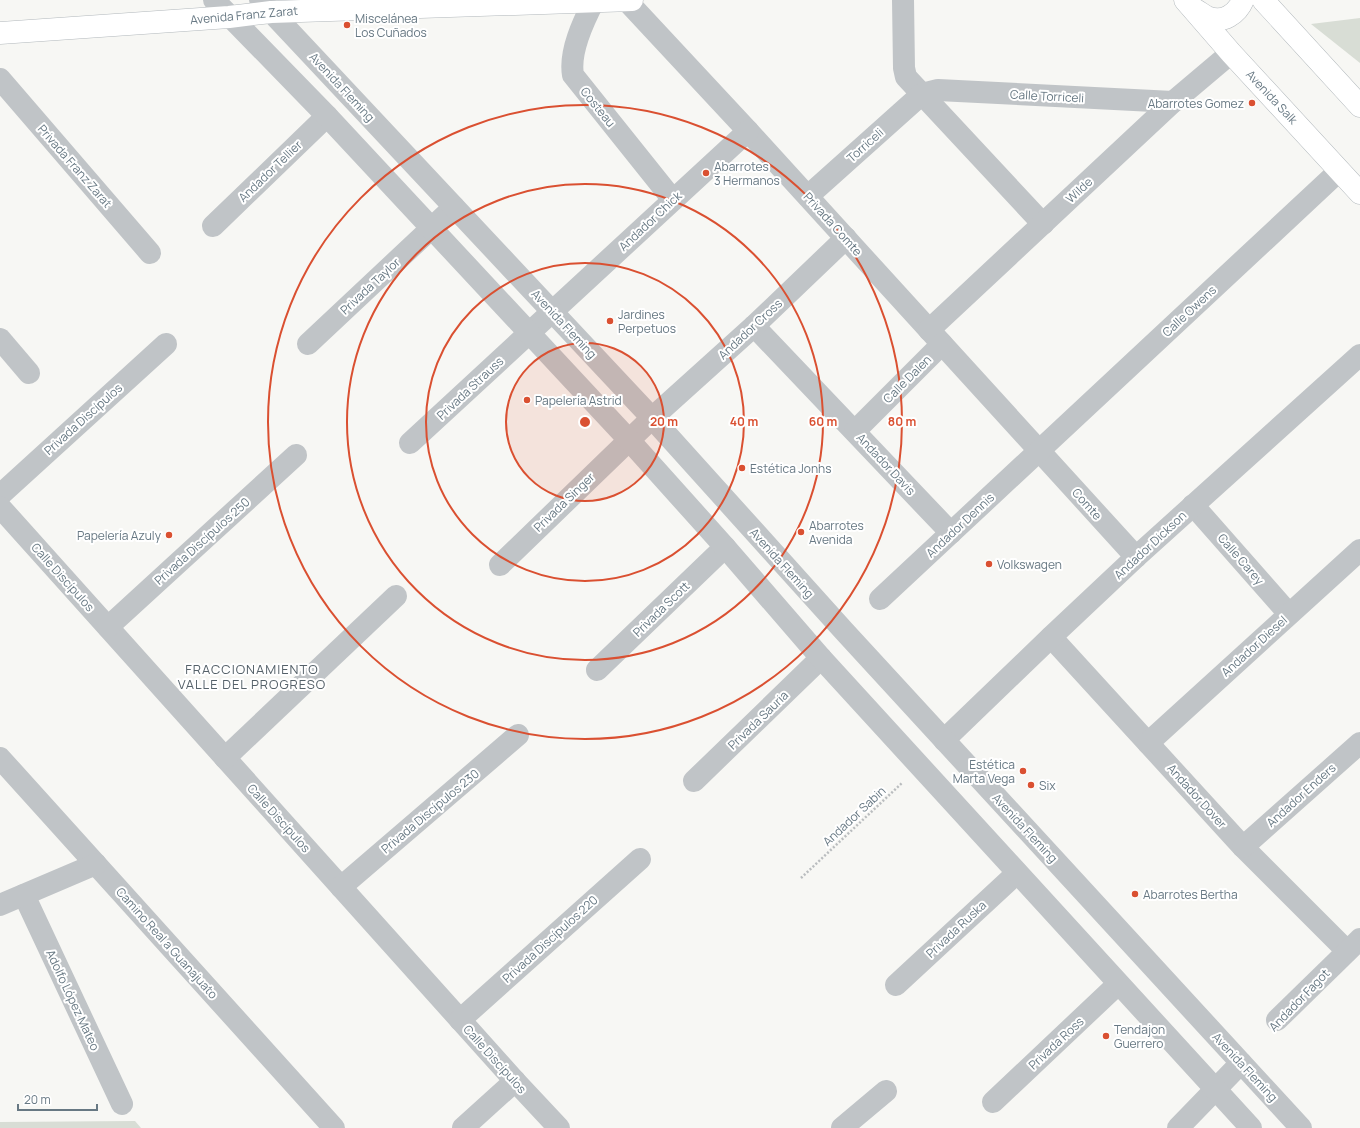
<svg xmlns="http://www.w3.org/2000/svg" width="1360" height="1128" viewBox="0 0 1360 1128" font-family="Manrope,sans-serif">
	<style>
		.green { fill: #d8ddd5 }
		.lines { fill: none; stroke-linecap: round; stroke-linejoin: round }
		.secondary-casing { stroke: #b2b8bc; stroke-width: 23 }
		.path { stroke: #babdbf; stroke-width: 2.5; stroke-dasharray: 2 2; stroke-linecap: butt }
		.minor { stroke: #c0c4c7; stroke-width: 22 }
		.tertiary { stroke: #c0c4c7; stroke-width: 22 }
		.secondary { stroke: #fff; stroke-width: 22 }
		.ring { fill: none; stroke: #da5031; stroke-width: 2 }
		.poi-dot { fill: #da5031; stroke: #fff; stroke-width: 1.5 }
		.labels { text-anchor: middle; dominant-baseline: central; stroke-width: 4; stroke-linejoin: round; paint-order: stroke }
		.street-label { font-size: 12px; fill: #677883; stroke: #fff }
		.poi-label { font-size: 12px; fill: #677883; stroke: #fff; text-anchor: start }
		.neighbourhood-label { font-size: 13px; letter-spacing: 1px; fill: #556169; stroke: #fff }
		.centre { fill: #da5031; stroke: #fff; stroke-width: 2 }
		.ring-label { font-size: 12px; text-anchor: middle; font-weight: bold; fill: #da5031; stroke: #fff; stroke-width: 4; stroke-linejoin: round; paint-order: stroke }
	</style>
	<rect width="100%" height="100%" fill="#f7f7f4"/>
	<!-- green -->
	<g class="green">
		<polygon points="1360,18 1360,63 1311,24"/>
		<polygon points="135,1121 141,1128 0,1128 0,1122"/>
	</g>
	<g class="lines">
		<defs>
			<g id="secondary">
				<polyline points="1185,0 1231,53 1360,193"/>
				<polyline points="1263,0 1360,106"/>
				<path d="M1194 9C1198 11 1203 15 1207 17 1223 24 1237 14 1243 0"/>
				<polyline points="0,33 229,17 271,12 632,0"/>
			</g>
		</defs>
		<!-- secondary casing -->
		<use href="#secondary" class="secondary-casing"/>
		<!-- path -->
		<polyline class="path" points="801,878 902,783"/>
		<!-- minor -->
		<g class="minor">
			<polyline points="626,0 748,131 1136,557"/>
			<polyline points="903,0 904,68 906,77 1043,224"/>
			<path d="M594 1C583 22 569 52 573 75L673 200"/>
			<polyline points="0,79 150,253"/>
			<polyline points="808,196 922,94 938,90 1173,102"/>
			<polyline points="213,226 327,116"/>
			<polyline points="754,326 951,533"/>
			<polyline points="929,330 1173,102 1231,53"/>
			<polyline points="0,339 29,373"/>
			<polyline points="308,344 454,207"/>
			<polyline points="855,431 942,344"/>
			<polyline points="410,443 748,131"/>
			<polyline points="0,495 166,344"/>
			<polyline points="1193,505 1289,614"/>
			<polyline points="0,507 515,1081 559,1128"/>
			<polyline points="500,565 652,418 754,326 846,238"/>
			<polyline points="880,599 1339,171"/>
			<polyline points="108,627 296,455"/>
			<polyline points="1051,637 1243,847 1347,951"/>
			<polyline points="597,670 725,547"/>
			<polyline points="944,740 1051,637 1136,557 1360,355"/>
			<polyline points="1148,743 1360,550"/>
			<polyline points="0,758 334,1128"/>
			<polyline points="225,758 396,596"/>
			<polyline points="694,781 821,658"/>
			<polyline points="1243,847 1360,743"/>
			<polyline points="341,887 518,735"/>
			<polyline points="24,895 122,1104"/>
			<polyline points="0,905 96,864"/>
			<polyline points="896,985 1017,873"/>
			<polyline points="460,1020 640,859"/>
			<polyline points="1277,1020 1360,939"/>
			<polyline points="993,1102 1118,984"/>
			<polyline points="463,1128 515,1081"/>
			<polyline points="842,1128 886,1091"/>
			<polyline points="1178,1128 1241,1063"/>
		</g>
		<!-- tertiary -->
		<g class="tertiary">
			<polyline points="214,0 327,116 629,440 725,547 821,658 1251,1128"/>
			<polyline points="260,0 652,418 844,631 1301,1128"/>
		</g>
		<!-- secondary -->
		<use href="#secondary" class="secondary"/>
	</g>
	<!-- distance rings -->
	<circle cx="585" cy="422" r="79" fill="#da5031" fill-opacity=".12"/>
	<g class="ring">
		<circle cx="585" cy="422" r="79"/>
		<circle cx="585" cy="422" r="159"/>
		<circle cx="585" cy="422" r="238"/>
		<circle cx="585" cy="422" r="317"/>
	</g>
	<!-- markers -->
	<g class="poi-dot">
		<circle cx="347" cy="25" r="4"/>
		<circle cx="1252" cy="103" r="4"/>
		<circle cx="706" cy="173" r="4"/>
		<circle cx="610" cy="321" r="4"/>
		<circle cx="527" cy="400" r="4"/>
		<circle cx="742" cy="468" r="4"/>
		<circle cx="801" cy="532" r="4"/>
		<circle cx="169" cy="535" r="4"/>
		<circle cx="989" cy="564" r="4"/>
		<circle cx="1023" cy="771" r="4"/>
		<circle cx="1031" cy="785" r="4"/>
		<circle cx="1135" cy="894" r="4"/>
		<circle cx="1106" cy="1036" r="4"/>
	</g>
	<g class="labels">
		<!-- street labels -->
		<g class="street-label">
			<text transform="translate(244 15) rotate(-5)">Avenida Franz Zarat</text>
			<text transform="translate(342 87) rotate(47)">Avenida Fleming</text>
			<text transform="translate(1047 96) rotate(3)">Calle Torriceli</text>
			<text transform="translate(1272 97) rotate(47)">Avenida Salk</text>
			<text transform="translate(598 107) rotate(51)">Costeau</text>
			<text transform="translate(865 145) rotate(-42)">Torriceli</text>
			<text transform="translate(75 166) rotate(49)">Privada Franz Zarat</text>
			<text transform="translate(270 171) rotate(-44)">Andador Tellier</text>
			<text transform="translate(1079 190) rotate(-43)">Wilde</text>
			<text transform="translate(650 221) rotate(-43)">Andador Chick</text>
			<text transform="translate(833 224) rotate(48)">Privada Comte</text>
			<text transform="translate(370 286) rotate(-43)">Privada Taylor</text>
			<text transform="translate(1189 311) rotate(-43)">Calle Owens</text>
			<text transform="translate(564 324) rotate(47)">Avenida Fleming</text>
			<text transform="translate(750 329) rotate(-43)">Andador Cross</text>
			<text transform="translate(907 379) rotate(-45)">Calle Dalen</text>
			<text transform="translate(470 388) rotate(-43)">Privada Strauss</text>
			<text transform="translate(83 419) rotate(-42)">Privada Discípulos</text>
			<text transform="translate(886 464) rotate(47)">Andador Davis</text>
			<text transform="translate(564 502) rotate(-44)">Privada Singer</text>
			<text transform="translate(1087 504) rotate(48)">Comte</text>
			<text transform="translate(960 525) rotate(-43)">Andador Dennis</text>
			<text transform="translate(202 541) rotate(-42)">Privada Discípulos 250</text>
			<text transform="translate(1150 545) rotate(-43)">Andador Dickson</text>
			<text transform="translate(1241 559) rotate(49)">Calle Carey</text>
			<text transform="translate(782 563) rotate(48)">Avenida Fleming</text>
			<text transform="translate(63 577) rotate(48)">Calle Discípulos</text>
			<text transform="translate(661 609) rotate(-44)">Privada Scott</text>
			<text transform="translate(1254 646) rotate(-42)">Andador Diesel</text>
			<text transform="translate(758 720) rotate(-44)">Privada Sauria</text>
			<text transform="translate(1301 795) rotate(-42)">Andador Enders</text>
			<text transform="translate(1197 796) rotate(48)">Andador Dover</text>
			<text transform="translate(430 811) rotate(-40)">Privada Discípulos 230</text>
			<text transform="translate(854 816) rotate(-43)">Andador Sabin</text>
			<text transform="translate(279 818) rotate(48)">Calle Discípulos</text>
			<text transform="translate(1025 828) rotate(47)">Avenida Fleming</text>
			<text transform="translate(956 929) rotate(-43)">Privada Ruska</text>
			<text transform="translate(550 939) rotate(-42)">Privada Discípulos 220</text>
			<text transform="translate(167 943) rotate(48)">Camino Real a Guanajuato</text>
			<text transform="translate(73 1000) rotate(65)">Adolfo López Mateo</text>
			<text transform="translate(1299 1000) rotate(-46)">Andador Fagot</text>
			<text transform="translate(1056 1043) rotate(-43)">Privada Ross</text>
			<text transform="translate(495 1059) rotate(48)">Calle Discípulos</text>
			<text transform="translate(1245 1067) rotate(47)">Avenida Fleming</text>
		</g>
		<!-- poi labels -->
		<g class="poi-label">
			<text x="355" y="18">Miscelánea<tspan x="355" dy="14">Los Cuñados</tspan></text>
			<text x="1244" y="103" text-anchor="end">Abarrotes Gomez</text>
			<text x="714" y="166">Abarrotes<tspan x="714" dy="14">3 Hermanos</tspan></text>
			<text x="618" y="314">Jardines<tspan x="618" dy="14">Perpetuos</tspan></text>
			<text x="535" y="400">Papelería Astrid</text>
			<text x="750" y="468">Estética Jonhs</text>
			<text x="809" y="525">Abarrotes<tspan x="809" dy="14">Avenida</tspan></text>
			<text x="161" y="535" text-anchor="end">Papelería Azuly</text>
			<text x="997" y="564">Volkswagen</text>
			<text x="1015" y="764" text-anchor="end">Estética<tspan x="1015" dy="14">Marta Vega</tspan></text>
			<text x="1039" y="785">Six</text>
			<text x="1143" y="894">Abarrotes Bertha</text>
			<text x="1114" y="1029">Tendajon<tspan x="1114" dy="14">Guerrero</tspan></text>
		</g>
		<!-- neighbourhood labels -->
		<g class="neighbourhood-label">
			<text x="252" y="669">FRACCIONAMIENTO<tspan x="252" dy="15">VALLE DEL PROGRESO</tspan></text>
		</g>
	</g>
	<circle cx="585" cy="422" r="6" class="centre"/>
	<g class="ring-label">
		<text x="664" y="426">20 m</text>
		<text x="744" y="426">40 m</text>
		<text x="823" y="426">60 m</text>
		<text x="902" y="426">80 m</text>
	</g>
	<!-- scale -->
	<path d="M18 1104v6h79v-6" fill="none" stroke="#677883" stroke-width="2"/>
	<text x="24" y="1104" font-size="12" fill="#677883" stroke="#ffffff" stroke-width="3" paint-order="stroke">20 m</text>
</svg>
